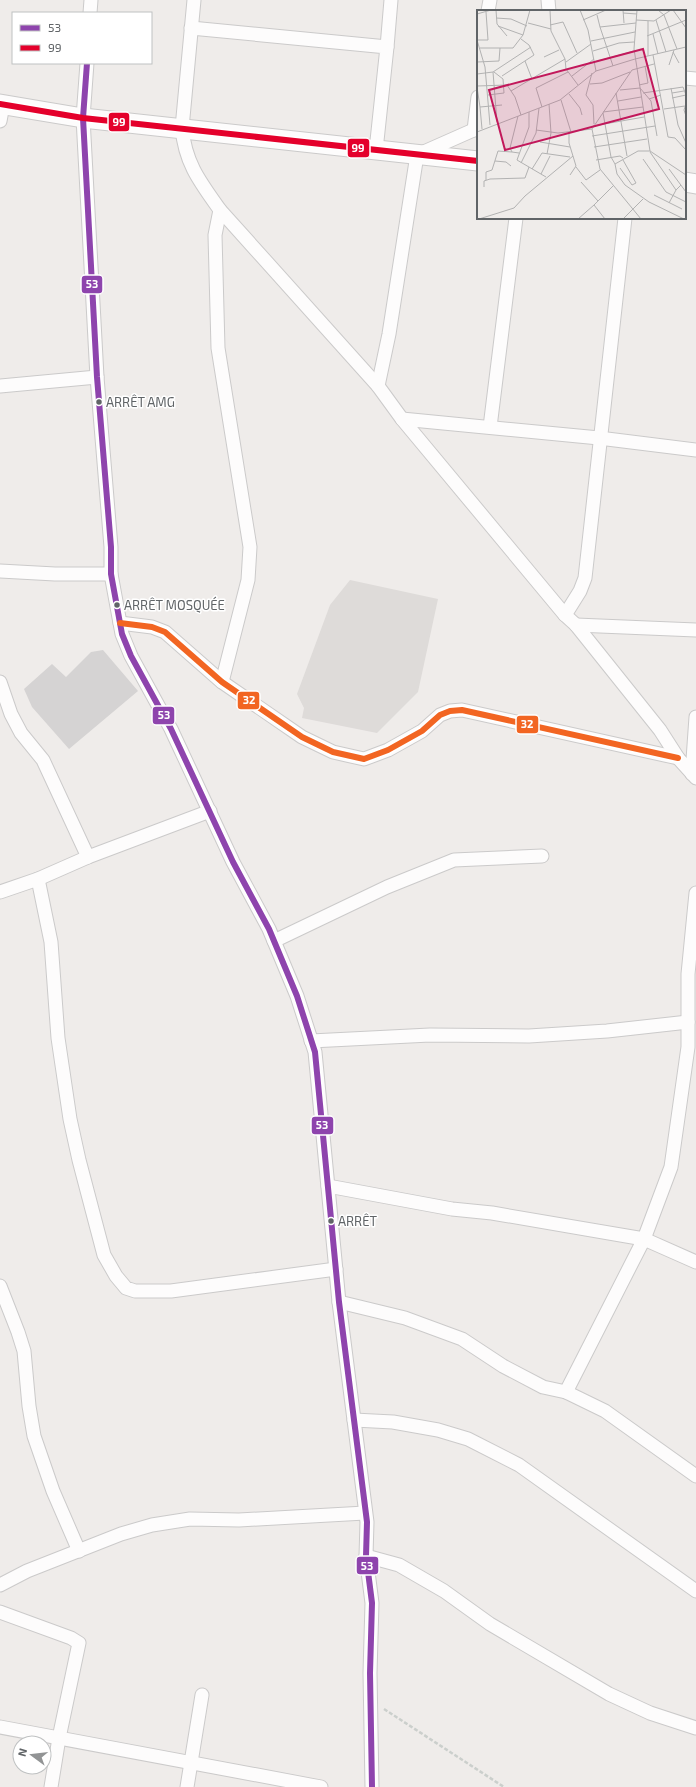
<svg xmlns="http://www.w3.org/2000/svg" width="696" height="1787" viewBox="0 0 696 1787" font-family="'Exo 2',sans-serif">
	<style>
		.education { fill: #dedbd9 }
		.building { fill: #d5d3d3 }
		.lines { fill: none; stroke-linecap: round; stroke-linejoin: round }
		.street-casing { stroke: #cbcaca; stroke-width: 15 }
		.secondary-casing { stroke: #cbcaca; stroke-width: 21 }
		.path { stroke: #cbcfcc; stroke-width: 2.5; stroke-dasharray: 4 2; stroke-linecap: butt }
		.street { stroke: #fdfcfc; stroke-width: 13 }
		.secondary { stroke: #fdfcfc; stroke-width: 19 }
		.bus-1-casing { stroke: #fff; stroke-width: 9 }
		.bus-2-casing { stroke: #fff; stroke-width: 9 }
		.bus-3-casing { stroke: #fff; stroke-width: 9 }
		.bus-1 { stroke: #8e44ad; stroke-width: 6 }
		.bus-2 { stroke: #e4002b; stroke-width: 6 }
		.bus-3 { stroke: #f26522; stroke-width: 6 }
		.bus-dot { fill: #606467; stroke: #fff; stroke-width: 1.5 }
		.labels { text-anchor: middle; dominant-baseline: central; stroke-width: 3; stroke-linejoin: round; paint-order: stroke }
		.bus-label { font-size: 13px; fill: #606467; stroke: #fff; text-anchor: start }
		.inset-road { fill: none; stroke: #b2b2b2; stroke-width: 1 }
		.view { fill: #c2185b; fill-opacity: 0.15; stroke: #c2185b; stroke-width: 2 }
		.inset-edge { fill: none; stroke: #606467; stroke-width: 2 }
		.line-badge { stroke: #fff; stroke-width: 1.5 }
		.badge-label { font-size: 11px; text-anchor: middle; font-weight: bold; fill: #fff }
	</style>
	<rect width="100%" height="100%" fill="#efecea"/>
	<!-- education -->
	<polygon class="education" points="350,580 438,599 418,692 377,733 302,718 304,708 297,694 330,605"/>
	<!-- building -->
	<polygon class="building" points="103,650 138,691 69,749 32,707 24,689 52,664 66,677 91,652"/>
	<g class="lines">
		<defs>
			<g id="street">
				<path d="M194 0 182 128C185 163 200 182 220 210L378 386 402 419 565 615 576 625 660 730 678 758 696 778"/>
				<polyline points="548,0 549,11"/>
				<polyline points="488,11 490,0"/>
				<polyline points="90,13 91,0"/>
				<polyline points="191,28 387,47 376,150"/>
				<polyline points="387,47 391,0"/>
				<polyline points="87,63 83,118 97,377 111,547 111,574 122,634 131,656 171,729 233,862 269,929 297,996 315,1052 339,1302 367,1522 366,1556 372,1603 370,1673 372,1787"/>
				<polyline points="685,78 696,79"/>
				<polyline points="0,121 3,105"/>
				<polyline points="474,130 478,97"/>
				<polyline points="220,210 215,235 218,348 250,547 248,580 222,682"/>
				<polyline points="0,386 97,377"/>
				<polyline points="378,386 389,334 417,155 478,128"/>
				<polyline points="402,419 599,438 696,450"/>
				<polyline points="490,427 516,218"/>
				<polyline points="0,571 55,574 111,574"/>
				<polyline points="565,615 580,591 585,578 625,218"/>
				<polyline points="120,623 152,627 165,632 222,682 302,737 333,752 364,759 388,750 422,731 440,715 450,711 462,710 678,758"/>
				<polyline points="576,625 696,630"/>
				<polyline points="0,682 11,714 21,733 43,760 88,857"/>
				<polyline points="692,774 696,717"/>
				<polyline points="38,879 51,942 58,1038 70,1119 79,1160 104,1255 116,1276 126,1288 135,1291 171,1291 336,1269"/>
				<polyline points="0,892 38,879 88,857 210,811"/>
				<polyline points="274,941 387,887 454,860 542,856"/>
				<polyline points="311,1041 430,1035 529,1036 607,1031 688,1022"/>
				<polyline points="328,1186 452,1209 492,1213 644,1239 696,1262"/>
				<polyline points="0,1286 18,1332 24,1351 29,1406 34,1436 53,1491 79,1551"/>
				<polyline points="339,1302 405,1318 462,1339 503,1366 543,1387 566,1392 605,1411 696,1476"/>
				<polyline points="566,1392 644,1239 671,1167 688,1047 688,974 696,893"/>
				<polyline points="354,1420 393,1422 438,1430 468,1439 519,1465 696,1591"/>
				<polyline points="366,1556 399,1565 444,1591 490,1624 609,1694 650,1713 696,1728"/>
				<polyline points="0,1585 27,1571 121,1534 152,1525 190,1519 239,1520 365,1513"/>
				<polyline points="0,1612 71,1638 79,1643 59,1738 51,1787"/>
				<polyline points="0,1727 321,1787"/>
				<polyline points="187,1787 202,1695"/>
			</g>
			<g id="secondary">
				<polyline points="0,104 83,118 478,161"/>
				<polyline points="685,182 696,184"/>
			</g>
		</defs>
		<!-- street casing -->
		<use href="#street" class="street-casing"/>
		<!-- secondary casing -->
		<use href="#secondary" class="secondary-casing"/>
		<!-- path -->
		<polyline class="path" points="384,1709 504,1787"/>
		<!-- street -->
		<use href="#street" class="street"/>
		<!-- secondary -->
		<use href="#secondary" class="secondary"/>
		<defs>
			<polyline id="bus-1" points="87,63 83,118 97,377 111,547 111,574 122,634 131,656 171,729 233,862 269,929 297,996 315,1052 339,1302 367,1522 366,1556 372,1603 370,1673 372,1787"/>
			<polyline id="bus-2" points="0,104 83,118 478,161"/>
			<polyline id="bus-3" points="120,623 152,627 165,632 222,682 302,737 333,752 364,759 388,750 422,731 440,715 450,711 462,710 678,758"/>
		</defs>
		<!-- bus-1 casing -->
		<use href="#bus-1" class="bus-1-casing"/>
		<!-- bus-2 casing -->
		<use href="#bus-2" class="bus-2-casing"/>
		<!-- bus-3 casing -->
		<use href="#bus-3" class="bus-3-casing"/>
		<!-- bus-1 -->
		<use href="#bus-1" class="bus-1"/>
		<!-- bus-2 -->
		<use href="#bus-2" class="bus-2"/>
		<!-- bus-3 -->
		<use href="#bus-3" class="bus-3"/>
	</g>
	<!-- markers -->
	<g class="bus-dot">
		<circle cx="99" cy="402" r="3.5"/>
		<circle cx="117" cy="605" r="3.5"/>
		<circle cx="331" cy="1221" r="3.5"/>
	</g>
	<g class="labels">
		<!-- bus labels -->
		<g class="bus-label">
			<text x="106" y="402">ARRÊT AMG</text>
			<text x="124" y="605">ARRÊT MOSQUÉE</text>
			<text x="338" y="1221">ARRÊT</text>
		</g>
	</g>
	<!-- overview -->
	<g transform="translate(477 10)">
		<rect width="209" height="209" fill="#efecea"/>
		<path class="inset-road" d="M19 0 20 14 30 26M73 0 74 21 88 49 89 59 101 75M103 0 111 20 119 61M146 0 147 13M160 0 157 39 173 141M181 0 187 5 200 39M196 0 209 18M146 3 160 4M0 4 14 0M120 5 123 17M19 8 34 9 50 16M106 10 129 0M159 10 177 11 194 0M179 10 189 42M51 13 74 19M73 15 86 12 100 43M21 16 46 25M176 24 181 44M170 26 209 10M0 30 8 57 13 115M0 30H11L9 2M114 31 158 22M3 38H36L46 25 53 0M116 41 142 33 157 32M196 42 202 53M176 45 191 127 198 128 209 140M171 46V11M67 47 82 40M48 51 55 69M0 52 22 51 23 38M89 52 114 34M117 52 157 41M192 55 197 40M136 56 123 17 159 13M16 62 54 37M115 63 109 85 116 95 117 114M0 64 16 62 20 112M25 66 57 45 52 35 44 29M95 66 117 49M113 74 125 73 153 62M162 75 171 73 168 56M0 76 30 75 38 87 44 105M0 77 3 97M194 78 201 115 209 133M143 80 163 78 174 91 180 126M34 81 88 49M139 83 150 146M166 83 206 77 209 85 195 88M195 83 207 81M92 84 103 98 105 105M11 85 27 83 26 69 17 62M172 89 184 85M84 90 94 122M141 91 164 87M209 94 207 100 209 106M65 97 59 78 91 62M187 99 208 96M52 102V117L40 150 69 167M126 102 166 97M126 103 134 147 138 154M41 106 33 138 35 142 42 143M116 116 167 107M5 119 3 97 25 95M59 120 81 123 115 119M0 122 83 90 119 61 158 49 209 37M92 122V133L99 156 93 165M115 126 178 116M63 132 93 137M117 137 170 129M173 142 199 180M70 144 74 123 72 94M166 149 189 182 209 192M119 150 143 146 146 148M18 151 29 152 34 156M44 153 59 123 62 98M99 157 109 170 123 160M143 158 155 175 159 173 146 150M55 159 65 143 93 147M192 159 209 182M64 164 73 146M9 170V162L15 160 21 141 35 142M104 172 121 191M7 177V171L13 169 48 168 52 157M177 185 205 199M192 193 199 180 204 175M117 195 136 176M2 209 37 198 48 186 96 146M101 209 117 195 128 209M146 209 166 189M164 209 123 159 115 119 155 60 177 54M207 209 172 192 148 175 140 164 138 154 161 141H173L209 165"/>
		<path class="view" d="M166 39 182 99 28 140 12 80Z"/>
		<rect width="209" height="209" class="inset-edge"/>
	</g>
	<g class="line-badge">
		<rect x="108" y="112" width="22" height="20" rx="4" fill="#e4002b"/>
		<rect x="347" y="138" width="23" height="20" rx="4" fill="#e4002b"/>
		<rect x="81" y="275" width="22" height="19" rx="4" fill="#8e44ad"/>
		<rect x="237" y="691" width="23" height="19" rx="4" fill="#f26522"/>
		<rect x="152" y="706" width="23" height="19" rx="4" fill="#8e44ad"/>
		<rect x="516" y="715" width="23" height="19" rx="4" fill="#f26522"/>
		<rect x="311" y="1116" width="23" height="19" rx="4" fill="#8e44ad"/>
		<rect x="356" y="1556" width="23" height="19" rx="4" fill="#8e44ad"/>
	</g>
	<g class="badge-label">
		<text x="119" y="126">99</text>
		<text x="358" y="152">99</text>
		<text x="92" y="288">53</text>
		<text x="249" y="704">32</text>
		<text x="164" y="719">53</text>
		<text x="527" y="728">32</text>
		<text x="322" y="1129">53</text>
		<text x="367" y="1570">53</text>
	</g>
	<!-- legend -->
	<rect x="12" y="12" width="140" height="52" fill="#ffffff" stroke="#bfc1c2"/>
	<rect x="20" y="25" width="20" height="6" fill="#8e44ad" stroke="#bfc1c2"/>
	<text x="48" y="32" font-size="12" fill="#606467">53</text>
	<rect x="20" y="45" width="20" height="6" fill="#e4002b" stroke="#bfc1c2"/>
	<text x="48" y="52" font-size="12" fill="#606467">99</text>
	<!-- north arrow -->
	<g transform="translate(32 1755) rotate(285)"><circle r="19" fill="#ffffff" stroke="#bfc1c2"/>
	<path d="M0-3L7 15L0 10L-7 15Z" fill="#929495"/>
	<text y="-6" font-size="11" font-weight="bold" text-anchor="middle" fill="#606467">N</text>
	</g>
</svg>
